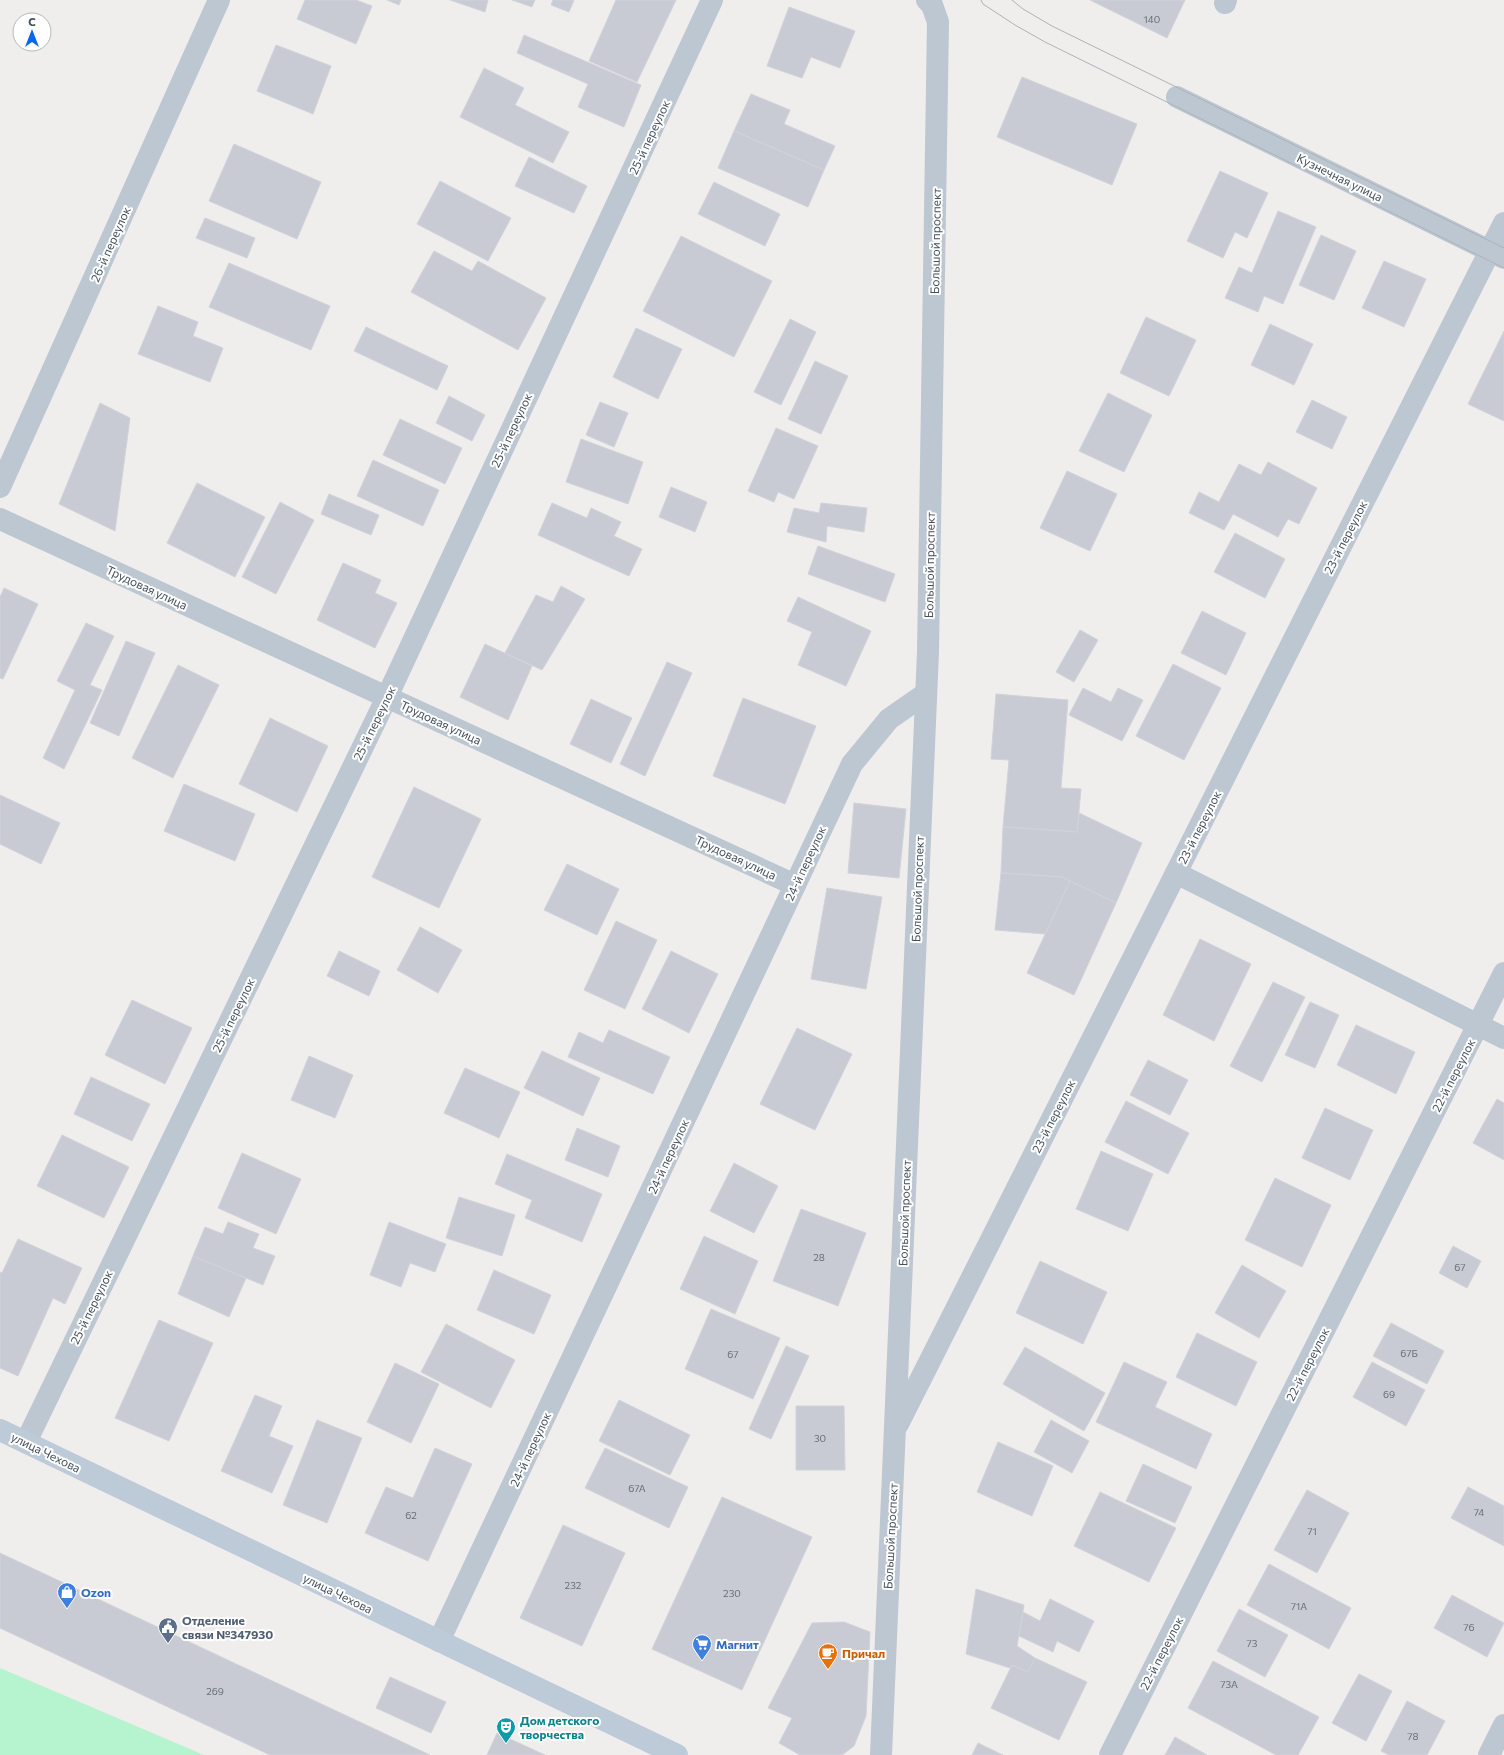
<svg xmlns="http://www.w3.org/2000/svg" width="1504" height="1755" viewBox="0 0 1504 1755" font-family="Commissioner,sans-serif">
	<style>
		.green { fill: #b6f3cf }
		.building { fill: #c8cbd3; stroke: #d0d3d9 }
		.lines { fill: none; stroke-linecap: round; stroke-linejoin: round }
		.street { stroke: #bcc7d1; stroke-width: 22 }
		.secondary { stroke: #bdcad8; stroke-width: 22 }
		.tram { stroke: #aeb2b8; stroke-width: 1 }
		.labels { text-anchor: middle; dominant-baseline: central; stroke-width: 4; stroke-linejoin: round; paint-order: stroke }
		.number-label { font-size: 10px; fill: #656f7a }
		.street-label { font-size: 12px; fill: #44505c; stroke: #fff }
		.shop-label { font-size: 12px; font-weight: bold; fill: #366cbe; stroke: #fff; text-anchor: start }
		.service-label { font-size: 12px; font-weight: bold; fill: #4e5e75; stroke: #fff; text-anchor: start }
		.food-label { font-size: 12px; font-weight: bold; fill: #c56008; stroke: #fff; text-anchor: start }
		.culture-label { font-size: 12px; font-weight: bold; fill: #0d838f; stroke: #fff; text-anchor: start }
	</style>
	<rect width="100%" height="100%" fill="#f0eded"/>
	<!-- green -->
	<polygon class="green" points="0,1668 204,1755 0,1755"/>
	<!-- building -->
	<g class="building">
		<polygon points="305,0 356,0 372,6 356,44 297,19"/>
		<polygon points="387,0 401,0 399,5"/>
		<polygon points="450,0 488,0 485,12"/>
		<polygon points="512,0 535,0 532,7"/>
		<polygon points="553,0 574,0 569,12 551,5"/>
		<polygon points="616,0 676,0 637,82 589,61"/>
		<polygon points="1090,0 1185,0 1167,38"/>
		<polygon points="789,7 855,31 840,68 811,57 802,78 767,66"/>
		<polygon points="524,35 641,85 624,127 578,107 588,84 517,53"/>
		<polygon points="276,45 331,66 313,114 257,91"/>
		<polygon points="484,68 524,88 515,105 569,132 553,163 460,117"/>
		<polygon points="1022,77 1137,124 1112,185 997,137"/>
		<polygon points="751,94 790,110 784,124 835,146 824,170 734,131"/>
		<polygon points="734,131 824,170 808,207 718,168"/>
		<polygon points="234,144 321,182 297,239 209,201"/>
		<polygon points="529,157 587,186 574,213 515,186"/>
		<polygon points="1220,171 1268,193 1247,238 1235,232 1223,258 1187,241"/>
		<polygon points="440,181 511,218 488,261 417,224"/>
		<polygon points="714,182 780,214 765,246 698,214"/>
		<polygon points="1278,211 1316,227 1283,304 1264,296 1258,312 1225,298 1239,267 1252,273"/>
		<polygon points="205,218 255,238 247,258 196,238"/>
		<polygon points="1321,235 1356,251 1334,300 1299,285"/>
		<polygon points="681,236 772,281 734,357 643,311"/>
		<polygon points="434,251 472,271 478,261 546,298 518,350 411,292"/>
		<polygon points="1384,261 1426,279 1404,327 1362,308"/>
		<polygon points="229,263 330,306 311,350 209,307"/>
		<polygon points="158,306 198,322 193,336 223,348 210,382 138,354"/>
		<polygon points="1146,317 1196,340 1169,396 1120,373"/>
		<polygon points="790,319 816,332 781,405 754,392"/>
		<polygon points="1270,324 1313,344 1294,385 1251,365"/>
		<polygon points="366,327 448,366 437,390 354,351"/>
		<polygon points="636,328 682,349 658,399 613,377"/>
		<polygon points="1504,331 1504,421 1468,404"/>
		<polygon points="815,361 848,376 821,434 788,419"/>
		<polygon points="1108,393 1152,415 1124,472 1079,451"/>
		<polygon points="449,396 485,415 472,441 436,423"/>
		<polygon points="1312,400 1347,417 1332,449 1296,432"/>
		<polygon points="600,402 628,413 614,447 586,435"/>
		<polygon points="100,403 130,418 115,531 59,504"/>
		<polygon points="400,419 462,448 445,484 383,455"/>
		<polygon points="776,428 818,446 794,499 778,492 774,502 748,491"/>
		<polygon points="581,439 643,462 628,504 566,482"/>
		<polygon points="373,460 439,490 423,526 357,496"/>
		<polygon points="1268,462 1317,488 1299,524 1288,519 1278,537 1233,514 1224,530 1189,513 1199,492 1219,502 1239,464 1261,475"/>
		<polygon points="1067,471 1117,494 1090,551 1040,528"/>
		<polygon points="197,483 265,517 235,577 167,543"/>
		<polygon points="671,487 707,502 695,532 659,517"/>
		<polygon points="329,494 379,515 371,535 321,514"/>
		<polygon points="280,502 314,520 276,594 242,577"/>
		<polygon points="552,503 587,518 591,508 621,522 614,536 642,549 629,576 538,535"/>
		<polygon points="821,503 867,508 864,532 827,526 826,542 787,532 794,508 819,513"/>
		<polygon points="1235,533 1285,559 1265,598 1214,572"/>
		<polygon points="818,546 895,574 885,602 808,574"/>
		<polygon points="343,563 381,580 375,593 397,603 375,648 317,620"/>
		<polygon points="561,586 585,599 542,670 505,653 536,595 553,602"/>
		<polygon points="4,588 38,604 3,679 0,678 0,597"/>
		<polygon points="798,597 871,631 846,686 798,665 812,632 787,621"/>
		<polygon points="1202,611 1246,633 1226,675 1181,653"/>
		<polygon points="86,623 114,636 90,685 102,690 64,769 43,758 75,690 57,681"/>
		<polygon points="1080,630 1098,640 1074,682 1056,672"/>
		<polygon points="126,641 155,653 119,736 90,723"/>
		<polygon points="485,644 532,666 508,720 460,697"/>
		<polygon points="667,662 692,673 645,776 620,764"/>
		<polygon points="1173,664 1221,688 1184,760 1136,736"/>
		<polygon points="178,665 219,685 173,778 132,758"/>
		<polygon points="1083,688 1111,702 1118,688 1143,700 1122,741 1069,715"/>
		<polygon points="996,694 1068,700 1061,788 1081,789 1077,832 1003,827 1009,760 991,759"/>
		<polygon points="743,698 816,726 785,804 713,776"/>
		<polygon points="591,699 632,718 611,763 570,744"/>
		<polygon points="270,718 328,746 297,812 239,784"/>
		<polygon points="184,784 255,814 235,861 164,831"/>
		<polygon points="414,787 481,819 439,908 372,877"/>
		<polygon points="0,795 60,823 41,864 0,844"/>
		<polygon points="854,803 906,809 899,878 848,873"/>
		<polygon points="1079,813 1142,843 1116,903 1062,877 1001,873 1003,827 1077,832"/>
		<polygon points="567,864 619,889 597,935 544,910"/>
		<polygon points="1001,873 1062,877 1070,881 1045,934 995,930"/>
		<polygon points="1070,881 1116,903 1074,995 1027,973"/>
		<polygon points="827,888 882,897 866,989 811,979"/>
		<polygon points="616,921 657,940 625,1009 584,990"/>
		<polygon points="420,927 462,950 438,993 397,970"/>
		<polygon points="1200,939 1251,964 1214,1041 1163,1015"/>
		<polygon points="339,951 380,971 369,996 327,976"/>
		<polygon points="671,951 718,974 689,1033 642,1009"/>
		<polygon points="1273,982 1305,997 1262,1082 1230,1066"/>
		<polygon points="132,1000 192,1028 165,1084 105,1055"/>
		<polygon points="1310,1002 1339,1015 1315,1068 1285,1055"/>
		<polygon points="1356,1025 1415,1052 1396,1094 1337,1065"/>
		<polygon points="797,1028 852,1054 815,1130 760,1104"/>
		<polygon points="609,1030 670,1057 653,1094 568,1057 579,1032 603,1043"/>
		<polygon points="542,1051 600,1078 583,1116 524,1088"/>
		<polygon points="309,1056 353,1075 335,1118 291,1100"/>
		<polygon points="1148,1060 1188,1080 1170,1115 1130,1095"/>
		<polygon points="465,1068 520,1092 499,1138 444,1113"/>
		<polygon points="91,1077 150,1104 132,1141 74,1114"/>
		<polygon points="1497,1099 1504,1103 1504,1160 1473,1143"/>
		<polygon points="1126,1101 1189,1133 1168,1174 1105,1142"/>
		<polygon points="1325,1108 1373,1130 1350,1180 1302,1158"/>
		<polygon points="577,1128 620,1146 608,1177 565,1160"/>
		<polygon points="62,1135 129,1167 104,1218 37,1186"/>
		<polygon points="1101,1151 1153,1174 1128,1231 1076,1209"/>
		<polygon points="242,1153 301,1179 276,1234 218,1208"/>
		<polygon points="507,1154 602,1194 582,1242 525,1218 532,1200 495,1184"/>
		<polygon points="734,1163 778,1186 754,1233 710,1211"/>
		<polygon points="1275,1178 1331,1205 1302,1267 1245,1240"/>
		<polygon points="459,1197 515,1215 502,1256 446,1238"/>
		<polygon points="801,1209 866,1233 838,1306 773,1281"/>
		<polygon points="228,1222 259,1234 253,1248 275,1256 263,1285 193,1256 205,1227 223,1234"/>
		<polygon points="389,1222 446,1244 435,1272 410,1263 401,1287 370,1275"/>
		<polygon points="704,1236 758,1261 735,1314 680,1289"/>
		<polygon points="18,1239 82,1268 65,1304 53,1298 18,1376 0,1368 0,1272 2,1273"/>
		<polygon points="1453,1246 1481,1261 1467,1288 1439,1273"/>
		<polygon points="193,1256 246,1278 229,1317 178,1294"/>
		<polygon points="1040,1261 1107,1292 1083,1344 1016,1313"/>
		<polygon points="1242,1265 1286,1291 1259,1338 1215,1313"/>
		<polygon points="494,1270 551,1295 534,1334 477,1310"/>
		<polygon points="711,1309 780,1338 753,1399 685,1369"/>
		<polygon points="159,1320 213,1343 169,1441 115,1418"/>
		<polygon points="1391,1323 1444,1351 1427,1384 1373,1356"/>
		<polygon points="446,1324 515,1360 491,1408 421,1372"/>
		<polygon points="1197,1333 1257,1362 1236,1406 1176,1377"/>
		<polygon points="786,1346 809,1356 771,1439 749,1429"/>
		<polygon points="1025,1347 1105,1393 1084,1431 1003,1384"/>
		<polygon points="1124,1362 1167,1382 1155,1407 1212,1434 1196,1469 1096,1422"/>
		<polygon points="1372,1362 1425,1390 1406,1426 1353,1397"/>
		<polygon points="395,1363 439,1384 411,1443 367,1422"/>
		<polygon points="255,1395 282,1406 269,1436 293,1446 272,1493 221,1471"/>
		<polygon points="619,1400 690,1435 670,1475 599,1441"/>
		<polygon points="796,1406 844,1406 845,1470 796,1470"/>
		<polygon points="317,1420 362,1438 327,1523 283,1505"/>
		<polygon points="1051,1420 1089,1441 1072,1473 1034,1452"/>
		<polygon points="998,1442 1053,1466 1032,1516 977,1492"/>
		<polygon points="435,1448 472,1464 428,1561 365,1533 386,1487 413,1498"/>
		<polygon points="605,1448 688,1487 669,1528 585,1488"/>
		<polygon points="1143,1464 1192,1487 1175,1523 1126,1501"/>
		<polygon points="1468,1487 1504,1506 1504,1546 1451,1518"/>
		<polygon points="1307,1490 1349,1513 1317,1573 1274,1550"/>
		<polygon points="1100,1492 1176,1528 1149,1582 1074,1546"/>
		<polygon points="722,1497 812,1537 742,1690 652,1649"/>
		<polygon points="563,1525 625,1553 582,1646 520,1618"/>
		<polygon points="0,1553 430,1755 270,1755 0,1628"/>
		<polygon points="1269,1564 1351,1608 1329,1649 1247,1605"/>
		<polygon points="976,1589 1024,1605 1017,1646 1035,1658 1028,1672 1012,1665 1010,1668 966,1654"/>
		<polygon points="1452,1595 1504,1623 1487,1657 1434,1628"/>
		<polygon points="1050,1599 1094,1621 1079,1652 1057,1641 1053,1652 1019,1636 1023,1612 1040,1621"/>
		<polygon points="1239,1609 1288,1635 1265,1677 1217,1651"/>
		<polygon points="844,1622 870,1632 866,1716 854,1746 842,1755 800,1755 779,1743 792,1718 768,1708 812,1623"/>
		<polygon points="1035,1658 1087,1682 1059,1740 991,1708 1012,1665 1028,1672"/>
		<polygon points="1213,1661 1319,1717 1298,1755 1276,1755 1188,1708"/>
		<polygon points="1359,1674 1392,1691 1366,1741 1332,1723"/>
		<polygon points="390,1677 446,1702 431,1733 376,1708"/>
		<polygon points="1407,1701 1445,1721 1427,1755 1389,1755 1381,1751"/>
		<polygon points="497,1733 545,1755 487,1755"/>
		<polygon points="1175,1737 1207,1755 1165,1755"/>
		<polygon points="978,1743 1003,1755 972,1755"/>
	</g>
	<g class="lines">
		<!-- street -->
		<g class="street">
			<polyline points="1225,3 1226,0"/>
			<polyline points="1177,97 1504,258"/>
			<polyline points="0,487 219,0"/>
			<polyline points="0,519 795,885"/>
			<polyline points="1176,873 1504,1038"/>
			<polyline points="898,1424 1504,223"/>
			<polyline points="26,1442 387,697 712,0"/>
			<polyline points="439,1641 852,764 889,719 925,694"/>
			<polyline points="881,1755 928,652 938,22 932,5 927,0"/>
			<polyline points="1110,1755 1504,973"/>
			<polyline points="1489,1755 1504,1725"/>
		</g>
		<!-- secondary -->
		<polyline class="secondary" points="0,1430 677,1755"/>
		<!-- tram -->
		<g class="tram">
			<polyline points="981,0 983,4 1015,25 1045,42 1504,268"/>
			<polyline points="1012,0 1023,9 1052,26 1504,248"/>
		</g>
	</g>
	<!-- icons -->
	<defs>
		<symbol id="shop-pin" viewBox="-11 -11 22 30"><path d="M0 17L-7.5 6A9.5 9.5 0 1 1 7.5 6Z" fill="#3f7fe0" stroke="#fff"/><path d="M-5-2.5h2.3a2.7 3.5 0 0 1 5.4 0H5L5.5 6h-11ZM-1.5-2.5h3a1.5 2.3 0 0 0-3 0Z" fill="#fff"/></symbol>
		<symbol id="civic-pin" viewBox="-11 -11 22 30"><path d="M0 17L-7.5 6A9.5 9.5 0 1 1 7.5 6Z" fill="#5c6f8a" stroke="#fff"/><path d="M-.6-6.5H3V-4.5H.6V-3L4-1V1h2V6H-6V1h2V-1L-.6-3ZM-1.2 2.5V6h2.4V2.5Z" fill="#fff"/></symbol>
		<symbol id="supermarket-pin" viewBox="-11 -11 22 30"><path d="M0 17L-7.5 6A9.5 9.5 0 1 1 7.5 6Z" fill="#3f7fe0" stroke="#fff"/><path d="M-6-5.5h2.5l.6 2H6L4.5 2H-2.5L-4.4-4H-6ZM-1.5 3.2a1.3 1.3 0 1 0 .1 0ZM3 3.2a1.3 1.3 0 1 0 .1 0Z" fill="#fff"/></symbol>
		<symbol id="cafe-pin" viewBox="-11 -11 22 30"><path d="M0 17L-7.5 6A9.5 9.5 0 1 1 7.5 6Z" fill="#e8710a" stroke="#fff"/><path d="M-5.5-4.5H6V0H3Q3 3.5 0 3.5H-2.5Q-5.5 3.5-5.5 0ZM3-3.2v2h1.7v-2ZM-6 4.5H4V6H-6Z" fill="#fff"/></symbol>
		<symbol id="theatre-pin" viewBox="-11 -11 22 30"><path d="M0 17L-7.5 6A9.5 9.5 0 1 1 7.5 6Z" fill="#0f9aa8" stroke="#fff"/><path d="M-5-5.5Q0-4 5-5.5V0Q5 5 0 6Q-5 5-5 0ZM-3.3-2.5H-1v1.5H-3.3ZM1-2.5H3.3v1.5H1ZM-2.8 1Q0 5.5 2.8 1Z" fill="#fff"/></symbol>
	</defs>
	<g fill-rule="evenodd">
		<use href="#shop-pin" x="56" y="1581" width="22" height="30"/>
		<use href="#civic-pin" x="157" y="1616" width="22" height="30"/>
		<use href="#supermarket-pin" x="691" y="1633" width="22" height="30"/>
		<use href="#cafe-pin" x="817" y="1642" width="22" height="30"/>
		<use href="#theatre-pin" x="495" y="1716" width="22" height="30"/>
	</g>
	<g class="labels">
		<!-- number labels -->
		<g class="number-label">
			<text x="1152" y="19">140</text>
			<text x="819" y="1257">28</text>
			<text x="1460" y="1267">67</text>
			<text x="1409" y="1353">67Б</text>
			<text x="733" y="1354">67</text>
			<text x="1389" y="1394">69</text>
			<text x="820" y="1438">30</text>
			<text x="637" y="1488">67А</text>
			<text x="1479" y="1512">74</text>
			<text x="411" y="1515">62</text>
			<text x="1312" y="1531">71</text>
			<text x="573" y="1585">232</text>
			<text x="732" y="1593">230</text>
			<text x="1299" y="1606">71А</text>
			<text x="1469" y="1627">76</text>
			<text x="1252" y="1643">73</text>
			<text x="1229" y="1684">73А</text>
			<text x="215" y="1691">269</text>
			<text x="1413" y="1736">78</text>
		</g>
		<!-- street labels -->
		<g class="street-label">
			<text transform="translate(649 137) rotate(-65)">25-й переулок</text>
			<text transform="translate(1340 177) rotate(26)">Кузнечная улица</text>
			<text transform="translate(935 241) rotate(-89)">Большой проспект</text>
			<text transform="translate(110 244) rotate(-66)">26-й переулок</text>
			<text transform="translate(511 430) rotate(-65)">25-й переулок</text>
			<text transform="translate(1345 537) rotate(-63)">23-й переулок</text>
			<text transform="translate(929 565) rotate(-89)">Большой проспект</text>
			<text transform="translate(147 587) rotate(25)">Трудовая улица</text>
			<text transform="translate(441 722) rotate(25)">Трудовая улица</text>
			<text transform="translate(374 723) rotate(-64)">25-й переулок</text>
			<text transform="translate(1199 827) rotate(-63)">23-й переулок</text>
			<text transform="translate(736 857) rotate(25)">Трудовая улица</text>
			<text transform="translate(805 863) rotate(-65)">24-й переулок</text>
			<text transform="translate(917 889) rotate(-88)">Большой проспект</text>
			<text transform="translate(233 1015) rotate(-64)">25-й переулок</text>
			<text transform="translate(1453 1075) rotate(-63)">22-й переулок</text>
			<text transform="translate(1053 1116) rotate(-63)">23-й переулок</text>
			<text transform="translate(668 1156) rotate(-65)">24-й переулок</text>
			<text transform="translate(904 1213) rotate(-88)">Большой проспект</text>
			<text transform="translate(91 1307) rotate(-64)">25-й переулок</text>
			<text transform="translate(1307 1364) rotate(-63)">22-й переулок</text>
			<text transform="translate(530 1449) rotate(-65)">24-й переулок</text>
			<text transform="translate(46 1452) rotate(26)">улица Чехова</text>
			<text transform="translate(890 1536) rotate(-87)">Большой проспект</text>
			<text transform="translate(338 1593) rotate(26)">улица Чехова</text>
			<text transform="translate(1161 1653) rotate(-63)">22-й переулок</text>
		</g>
		<!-- shop labels -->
		<g class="shop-label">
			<text x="81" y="1592">Ozon</text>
			<text x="716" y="1644">Магнит</text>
		</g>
		<!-- service labels -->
		<g class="service-label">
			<text x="182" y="1620">Отделение<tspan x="182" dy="14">связи №347930</tspan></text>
		</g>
		<!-- food labels -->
		<g class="food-label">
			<text x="842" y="1653">Причал</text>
		</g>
		<!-- culture labels -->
		<g class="culture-label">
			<text x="520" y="1720">Дом детского<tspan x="520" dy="14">творчества</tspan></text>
		</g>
	</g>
	<!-- north arrow -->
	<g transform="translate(32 32)"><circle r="19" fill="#ffffff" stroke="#b4b9be"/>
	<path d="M0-3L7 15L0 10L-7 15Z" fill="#0866ee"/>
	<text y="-6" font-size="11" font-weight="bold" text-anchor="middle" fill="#44505c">С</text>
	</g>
</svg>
